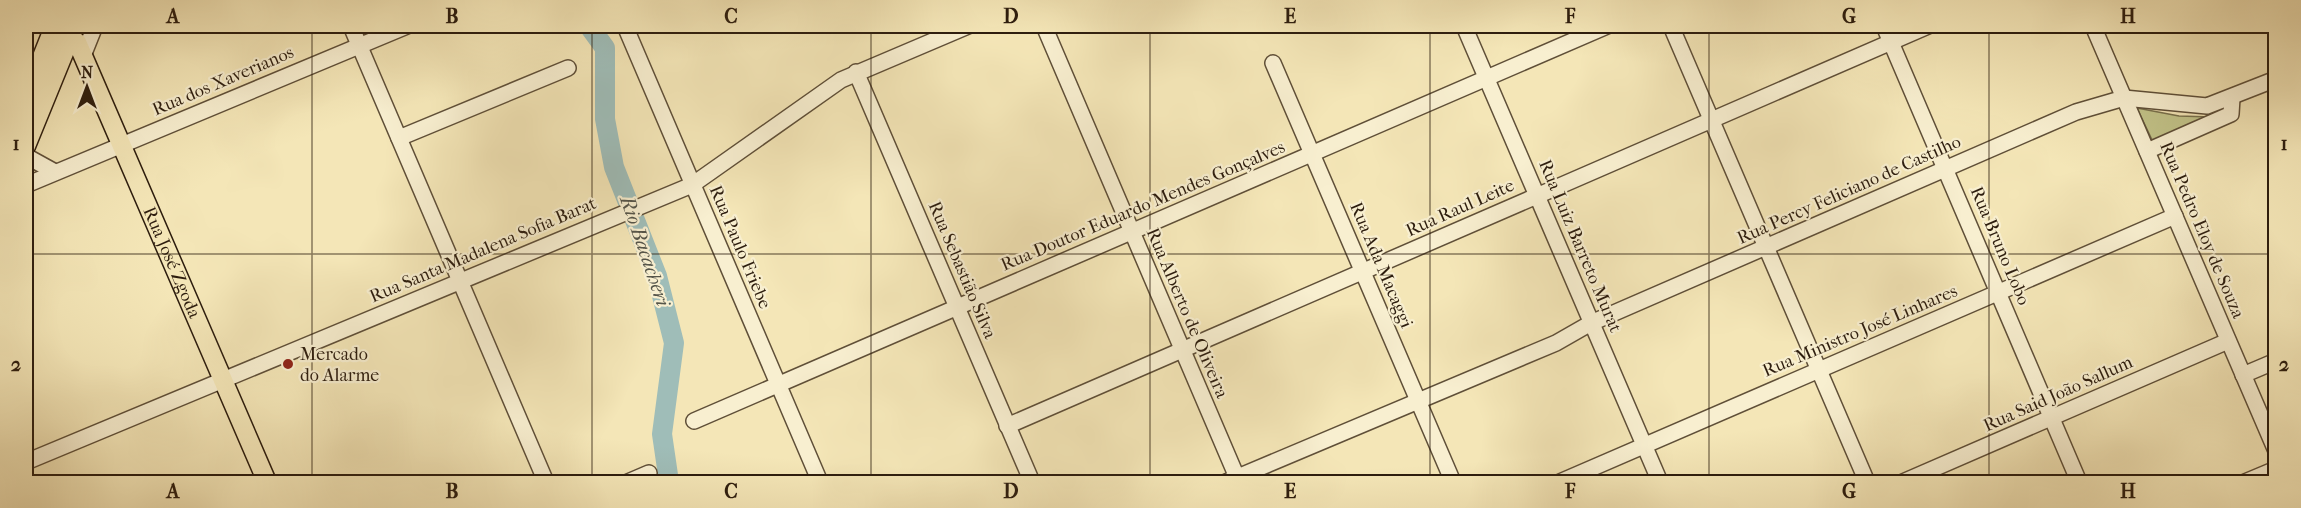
<svg xmlns="http://www.w3.org/2000/svg" width="2301" height="508" viewBox="0 0 2301 508" font-family="'IM FELL French Canon',serif">
	<style>
		.green { fill: #c2c389; stroke: #78704c; stroke-width: 1.5 }
		.lines { fill: none; stroke-linecap: round; stroke-linejoin: round }
		.river { stroke: #9fbdb8; stroke-width: 20 }
		.minor-casing { stroke: #5f4f38; stroke-width: 18 }
		.major-casing { stroke: #2d1d0e; stroke-width: 21 }
		.highway-casing { stroke: #2d1d0e; stroke-width: 24 }
		.minor { stroke: #f8efd0; stroke-width: 15 }
		.major { stroke: #f4e6b7; stroke-width: 18 }
		.highway { stroke: #f4e6b7; stroke-width: 21 }
		.grid { fill: none; stroke: #2d1d0e; stroke-width: 1.5; stroke-opacity: 0.55 }
		.poi-dot { fill: #8f2418; stroke: #f8efd0; stroke-width: 2 }
		.labels { text-anchor: middle; dominant-baseline: central; stroke-width: 4.5; stroke-linejoin: round; paint-order: stroke }
		.street-label { font-size: 18px; fill: #2d1d0e; stroke: #f8efd0 }
		.poi-label { font-size: 18px; fill: #2d1d0e; stroke: #f8efd0; text-anchor: start }
		.water-label { font-size: 20px; font-style: italic; fill: #55554a; stroke: #f8efd0 }
		.neatline { fill: none; stroke: #2d1d0e; stroke-width: 2 }
		.grid-label { font-size: 20px; text-anchor: middle; font-weight: bold; fill: #2d1d0e }
	</style>
	<rect width="100%" height="100%" fill="#f4e6b7"/>
	<filter id="stains"><feTurbulence type="fractalNoise" baseFrequency=".00333" numOctaves="4"/><feColorMatrix values="0 0 0 0 .2 0 0 0 0 .09 0 0 0 0 .02 0 0 0 .5 -.17"/></filter>
	<radialGradient id="worn" r=".72"><stop offset=".6" stop-color="#630" stop-opacity="0"/><stop offset="1" stop-color="#630" stop-opacity=".3"/></radialGradient>
	<!-- green -->
	<polygon class="green" points="2137,108 2179,116 2212,117 2153,142"/>
	<g class="lines">
		<!-- river -->
		<polyline class="river" points="589,26 605,48 605,119 614,167 657,276 674,343 662,434 669,482"/>
		<defs>
			<g id="minor">
				<polyline points="351,26 546,482"/>
				<polyline points="625,26 820,482"/>
				<polyline points="1044,26 1239,482"/>
				<polyline points="1464,26 1660,482"/>
				<polyline points="1671,26 1867,482"/>
				<polyline points="1884,26 2079,482"/>
				<polyline points="2093,26 2276,451"/>
				<polyline points="83,56 95,26"/>
				<polyline points="1273,63 1453,482"/>
				<polyline points="856,72 1032,482"/>
				<polyline points="399,138 568,68"/>
				<polyline points="2147,151 2231,114 2232,98"/>
				<polyline points="26,156 55,172"/>
				<polyline points="26,185 407,26"/>
				<polyline points="2243,375 2276,361"/>
				<polyline points="694,421 1607,26"/>
				<polyline points="1007,426 1928,26"/>
				<polyline points="26,462 692,185 841,80 968,26"/>
				<polyline points="628,482 649,473"/>
				<polyline points="1226,482 1556,343 1591,323 2076,112 2124,98 2207,106 2276,79"/>
				<polyline points="1560,482 2175,216"/>
				<polyline points="1903,482 2228,341"/>
				<polyline points="2245,482 2276,469"/>
			</g>
			<g id="major">
				<path id="s1" d="M77 42 267 482"/>
				<polyline points="26,146 75,26"/>
			</g>
			<polyline id="highway" points="26,101 56,26"/>
		</defs>
		<!-- minor casing -->
		<use href="#minor" class="minor-casing"/>
		<!-- major casing -->
		<use href="#major" class="major-casing"/>
		<!-- highway casing -->
		<use href="#highway" class="highway-casing"/>
		<!-- minor -->
		<use href="#minor" class="minor"/>
		<!-- major -->
		<use href="#major" class="major"/>
		<!-- highway -->
		<use href="#highway" class="highway"/>
	</g>
	<!-- grid -->
	<path class="grid" d="M312 26V482M592 26V482M871 26V482M1150 26V482M1430 26V482M1709 26V482M1989 26V482M26 254H2276"/>
	<!-- markers -->
	<circle class="poi-dot" cx="288" cy="364" r="6"/>
	<g class="labels">
		<!-- street labels -->
		<g class="street-label">
			<text transform="translate(223 81) rotate(-23)">Rua dos Xaverianos</text>
			<text transform="translate(1849 190) rotate(-24)">Rua Percy Feliciano de Castilho</text>
			<text transform="translate(1143 206) rotate(-23)">Rua Doutor Eduardo Mendes Gonçalves</text>
			<text transform="translate(1460 208) rotate(-24)">Rua Raul Leite</text>
			<text transform="translate(2202 230) rotate(67)">Rua Pedro Eloy de Souza</text>
			<text transform="translate(1580 246) rotate(67)">Rua Luiz Barreto Murat</text>
			<text transform="translate(2000 246) rotate(67)">Rua Bruno Lobo</text>
			<text transform="translate(740 247) rotate(67)">Rua Paulo Friebe</text>
			<text transform="translate(483 250) rotate(-23)">Rua Santa Madalena Sofia Barat</text>
			<text stroke="none"><textPath href="#s1" startOffset="240">Rua José Zgoda</textPath></text>
			<text transform="translate(1381 265) rotate(67)">Rua Ada Macaggi</text>
			<text transform="translate(962 270) rotate(67)">Rua Sebastião Silva</text>
			<text transform="translate(1187 313) rotate(67)">Rua Alberto de Oliveira</text>
			<text transform="translate(1860 331) rotate(-23)">Rua Ministro José Linhares</text>
			<text transform="translate(2058 394) rotate(-24)">Rua Said João Sallum</text>
		</g>
		<!-- poi labels -->
		<g class="poi-label">
			<text x="300" y="354">Mercado<tspan x="300" dy="21">do Alarme</tspan></text>
		</g>
		<!-- water labels -->
		<g class="water-label">
			<text transform="translate(645 251) rotate(71)">Rio Bacacheri</text>
		</g>
	</g>
	<!-- margin -->
	<rect width="2301" height="508" fill="none" stroke="#f4e6b7" stroke-width="66"/>
	<!-- north arrow -->
	<g transform="translate(87 87)" stroke="#f8efd0" stroke-width="4.5" paint-order="stroke">
	<path d="M0-4.5L10 22L0 15L-10 22Z" fill="#2d1d0e"/>
	<text y="-9" font-size="16" font-weight="bold" text-anchor="middle" fill="#2d1d0e">N</text>
	</g>
	<rect x="33" y="33" width="2235" height="442" class="neatline"/>
	<g class="grid-label">
		<text x="173" y="23">A</text>
		<text x="452" y="23">B</text>
		<text x="731" y="23">C</text>
		<text x="1011" y="23">D</text>
		<text x="1290" y="23">E</text>
		<text x="1570" y="23">F</text>
		<text x="1849" y="23">G</text>
		<text x="2128" y="23">H</text>
		<text x="16" y="150">1</text>
		<text x="2284" y="150">1</text>
		<text x="16" y="371">2</text>
		<text x="2284" y="371">2</text>
		<text x="173" y="498">A</text>
		<text x="452" y="498">B</text>
		<text x="731" y="498">C</text>
		<text x="1011" y="498">D</text>
		<text x="1290" y="498">E</text>
		<text x="1570" y="498">F</text>
		<text x="1849" y="498">G</text>
		<text x="2128" y="498">H</text>
	</g>
	<rect width="100%" height="100%" filter="url(#stains)"/>
	<rect width="100%" height="100%" fill="url(#worn)"/>
</svg>
